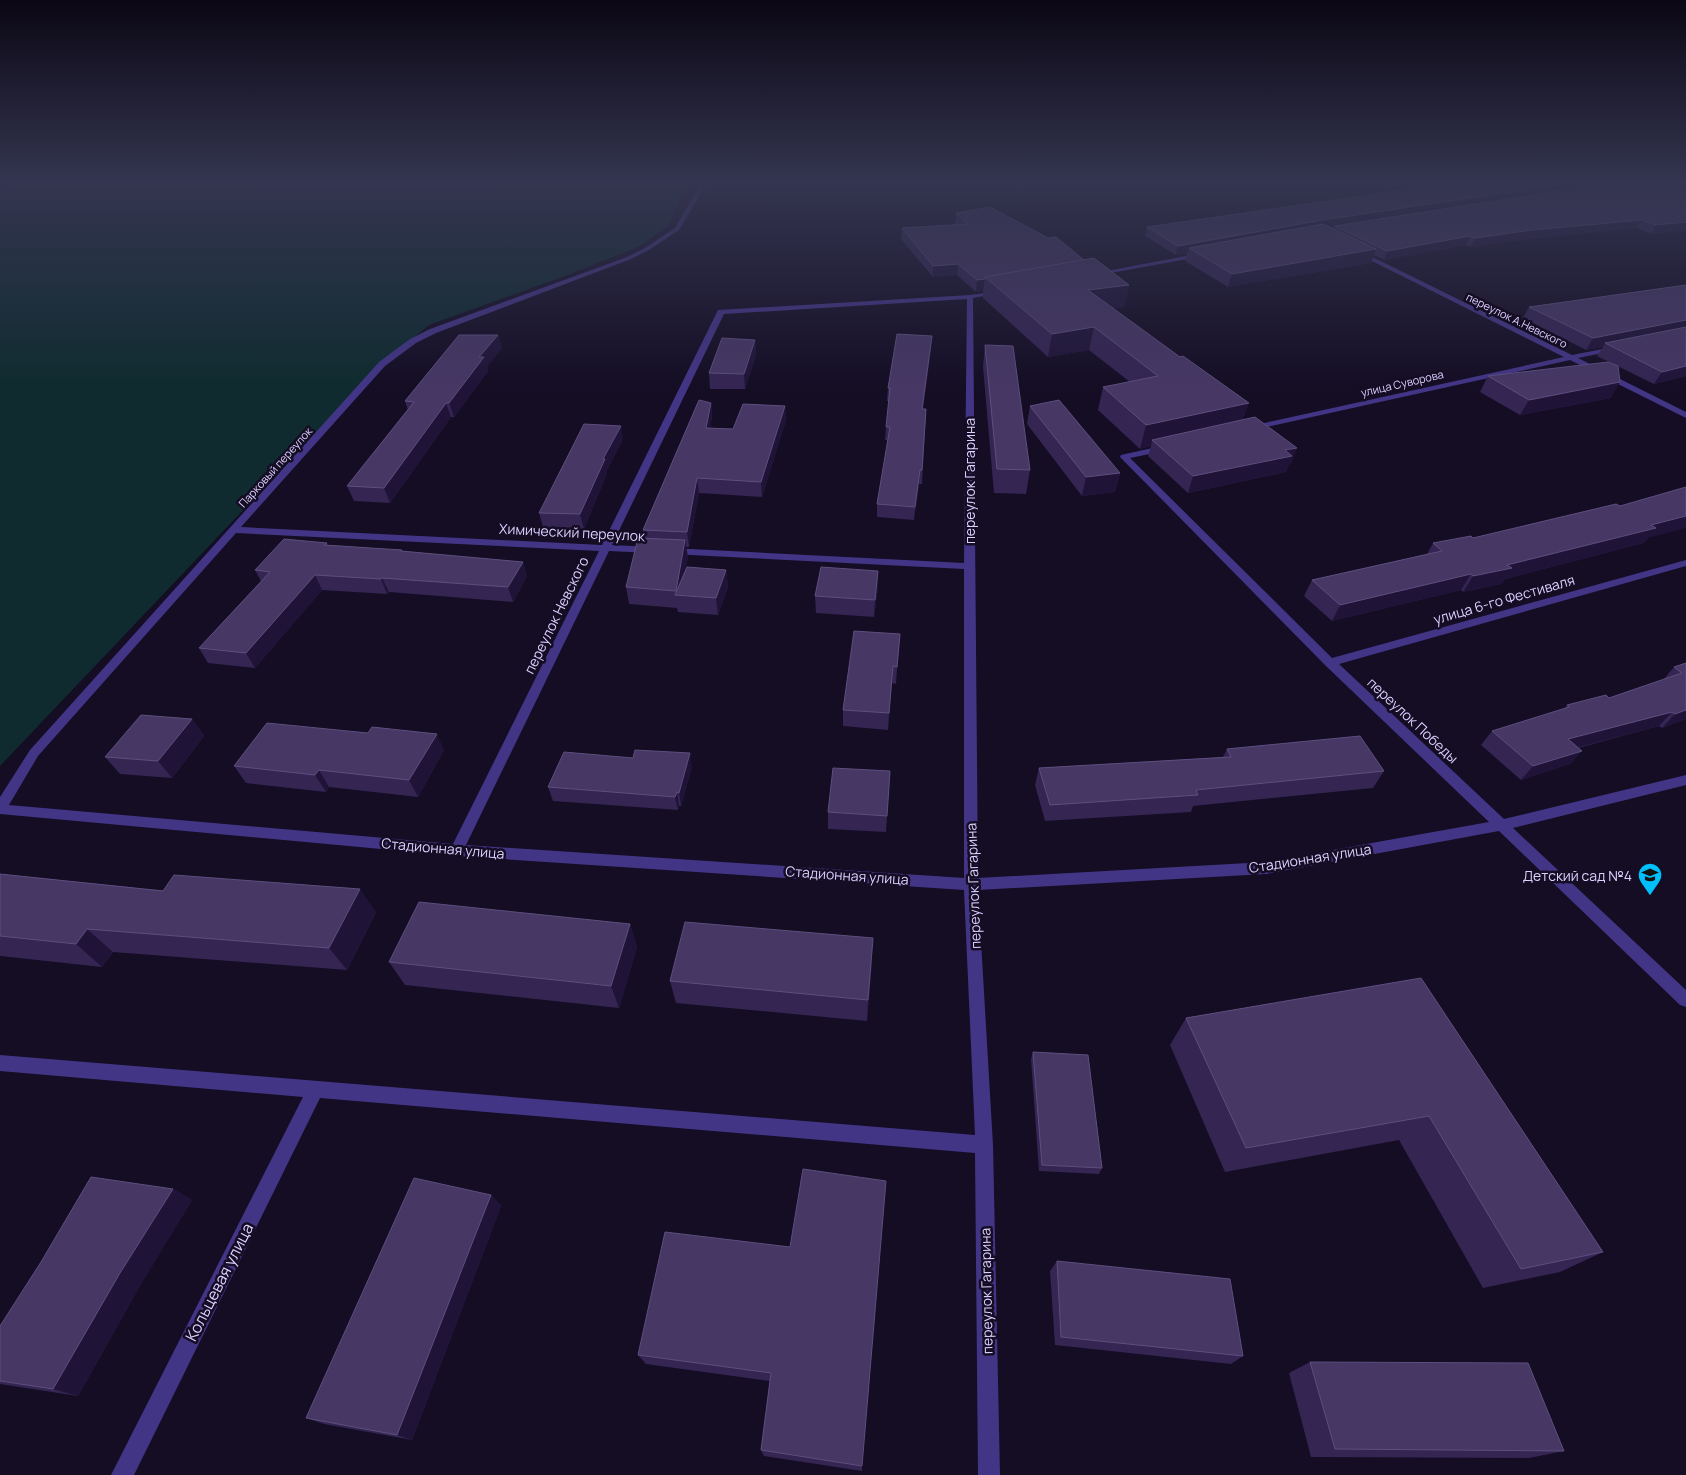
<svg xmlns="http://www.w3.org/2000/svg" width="1686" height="1475" viewBox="0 0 1686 1475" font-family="Manrope,sans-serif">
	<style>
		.green { fill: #0f2b2f }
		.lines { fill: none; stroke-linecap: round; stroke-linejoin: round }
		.service { fill: #433586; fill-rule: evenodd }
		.minor { fill: #433586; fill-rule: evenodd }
		.wall { fill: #342553 }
		.shaded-wall { fill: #1f1438 }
		.building { fill: #463765; stroke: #5d4f7e }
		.labels { text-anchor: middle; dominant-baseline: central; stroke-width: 5; stroke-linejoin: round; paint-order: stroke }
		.far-street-label { font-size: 11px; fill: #dcd0ff; stroke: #140d24 }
		.street-label { font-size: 14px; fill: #dcd0ff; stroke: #140d24 }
		.poi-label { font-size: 14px; fill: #dcd0ff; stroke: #140d24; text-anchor: end }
		.near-street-label { font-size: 16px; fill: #dcd0ff; stroke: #140d24 }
	</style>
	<rect width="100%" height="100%" fill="#140d24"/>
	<!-- green -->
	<polygon class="green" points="0,183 687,183 668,226 640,246 573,273 429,325 383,363 0,766"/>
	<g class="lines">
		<!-- service -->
		<polygon class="service" points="15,183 22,183 0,194 0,190"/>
		<!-- minor -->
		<g class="minor">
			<path d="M701 183H707L679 230 649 250 631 259 436 333 416 343 385 366 241 527 602 545 718 310 970 295 1000 291V293L973 298 978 878 1266 862 1489 822 1326 666 1120 457 1121 455 1166 445 1169 446V450L1130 458 1332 658 1686 560V566L1339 664 1504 819 1686 775V785L1513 828 1686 990V1007L1680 1005 1499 831 1266 874 978 890 993 1145 1000 1475H978L975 1153 320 1098 134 1475H111L303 1097 0 1071V1055L975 1135 964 890 457 856 0 814V797L30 750 379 362 410 339 430 329 627 257 645 248 675 228ZM967 299 964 563 671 548 666 551 671 554 964 569V878L466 845 609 551 651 553 656 550 651 547 612 545 724 314ZM236 533 599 551 453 844 9 805 38 756Z"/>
			<polygon points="1358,250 1572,355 1618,346 1618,350 1578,358 1686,412 1686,418 1570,360 1248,431 1247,429 1251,426 1564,357 1356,253 1355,252"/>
			<polygon points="1202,253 1205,255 1204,256 1094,276 1091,274"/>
		</g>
	</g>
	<!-- wall -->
	<g class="wall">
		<polygon points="1686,183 1686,230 1651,234 1637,228 1527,239 1471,247 1466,245 1384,260 1374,255 1371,263 1228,287 1185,261 1187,253 1176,255 1145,236 1147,227 1406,190 1407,188"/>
		<polygon points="956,213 1084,260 1129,285 1124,307 1113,308 1243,420 1291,464 1289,464 1286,472 1188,493 1148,456 1151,446 1140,449 1098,410 1103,387 1130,382 1089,350 1048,357 983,298 983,291 976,292 957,275 933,277 901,239 902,228 956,225 955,224"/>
		<polygon points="1686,285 1686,376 1654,384 1597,356 1603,347 1586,350 1523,318 1529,307"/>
		<polygon points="498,335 502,348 487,366 488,371 454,417 451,417 390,503 354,501 347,486 408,410 405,401"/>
		<polygon points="755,340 756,355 745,389 710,389 709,373"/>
		<polygon points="985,345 1030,470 1026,494 994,493 983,367"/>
		<polygon points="931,348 923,409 926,409 922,484 919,484 914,520 877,517 877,504 888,440 885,440 886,427 889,401 887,401 888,388"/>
		<polygon points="1488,376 1611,398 1520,415 1480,392"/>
		<polygon points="711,403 712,417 710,428 733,429 785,406 786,420 762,497 699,493 689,547 686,547 688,557 685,570 726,570 728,587 718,615 678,612 677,608 629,604 626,587 644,538 643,530"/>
		<polygon points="1030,406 1120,473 1115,492 1082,496 1027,424"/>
		<polygon points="623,439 607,470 607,473 584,529 543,527 539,513"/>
		<polygon points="1473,538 1648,538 1644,543 1505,579 1501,584 1463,592 1461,590 1332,621 1304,596 1312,580 1427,554 1433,543"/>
		<polygon points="327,543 328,545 402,550 403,552 523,562 527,576 513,602 389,592 387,594 322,590 255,668 208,663 199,648 261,581 255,570"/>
		<polygon points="878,571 878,587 874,617 816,613 815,596"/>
		<polygon points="900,634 896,684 892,683 888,730 843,726 843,710"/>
		<polygon points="1686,663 1686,719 1662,728 1659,726 1578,748 1582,751 1570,764 1521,780 1481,745 1492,731 1564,709 1567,705 1609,698 1663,680 1674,667"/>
		<polygon points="192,719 204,736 172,778 120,774 105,757"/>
		<polygon points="1227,749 1384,771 1373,788 1193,806 1191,812 1045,821 1035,785 1039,768 1223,757"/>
		<polygon points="444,750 418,797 329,787 326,792 246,783 234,766"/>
		<polygon points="692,767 681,806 679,806 678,810 553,801 548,787"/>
		<polygon points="890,771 886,832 828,829 828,812"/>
		<polygon points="0,874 376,912 347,970 113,952 102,967 0,956"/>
		<polygon points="630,924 637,947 619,1008 405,985 389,962"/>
		<polygon points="872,961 867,1021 676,1003 670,981"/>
		<polygon points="1421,978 1603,1252 1560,1272 1483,1288 1399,1140 1225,1172 1170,1045 1186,1018"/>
		<polygon points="1033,1052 1102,1168 1099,1174 1039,1171 1031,1059"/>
		<polygon points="173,1189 192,1200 142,1282 78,1396 0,1384 0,1326"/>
		<polygon points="491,1195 501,1206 412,1440 324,1424 306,1418"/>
		<polygon points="790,1247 862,1466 862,1471 764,1456 761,1450 770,1381 646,1364 638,1355"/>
		<polygon points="1057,1261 1243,1356 1231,1364 1055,1345 1050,1271"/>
		<polygon points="1310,1362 1564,1451 1529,1458 1311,1457 1289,1373"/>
	</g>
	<!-- shaded-wall -->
	<g class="shaded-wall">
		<polygon points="1571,183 1620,183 1320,229 1189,248 1187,253 1176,255 1178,246 1323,220"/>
		<polygon points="1642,220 1637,228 1527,239 1471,247 1475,238 1532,230"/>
		<polygon points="1686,222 1686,230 1651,234 1656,225"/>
		<polygon points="1470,236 1466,245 1384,260 1387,251"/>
		<polygon points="1376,249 1371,263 1228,287 1232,274"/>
		<polygon points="958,264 957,275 933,277 933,266"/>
		<polygon points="985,279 983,291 976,292 977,280"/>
		<polygon points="1129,285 1124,307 1084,312 1088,290"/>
		<polygon points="1686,320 1686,331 1605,343 1603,347 1586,350 1593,338"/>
		<polygon points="1094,327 1089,350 1048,357 1052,334"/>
		<polygon points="498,335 502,348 487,366 488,371 454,417 449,403 479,357"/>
		<polygon points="932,336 931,348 921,422 922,409"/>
		<polygon points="755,340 756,355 745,389 744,374"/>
		<polygon points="1686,366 1686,376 1654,384 1662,372"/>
		<polygon points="1620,382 1611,398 1520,415 1529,400"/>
		<polygon points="446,403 451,417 390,503 384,488"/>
		<polygon points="711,403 712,417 708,442 706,428"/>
		<polygon points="1249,403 1241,426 1152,440 1151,446 1140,449 1146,425"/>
		<polygon points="785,406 786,420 762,497 761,482"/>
		<polygon points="621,426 623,439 607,470 607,473 584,529 580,514 603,459"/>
		<polygon points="1297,448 1291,464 1289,464 1286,472 1188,493 1193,476 1285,450"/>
		<polygon points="920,470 919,484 914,520 915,507"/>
		<polygon points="1120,473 1115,492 1082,496 1086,477"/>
		<polygon points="697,478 699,493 689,547 687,532"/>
		<polygon points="1686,516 1686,528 1648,538 1644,543 1505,579 1501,584 1463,592 1473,576 1507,565 1651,525"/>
		<polygon points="685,540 688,557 681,595 677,595 676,591"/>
		<polygon points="523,562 527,576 513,602 508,587"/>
		<polygon points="726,570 728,587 718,615 716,598"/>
		<polygon points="878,571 878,587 874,617 875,600"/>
		<polygon points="1471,574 1461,590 1332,621 1340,605"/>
		<polygon points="315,575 322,590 255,668 246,653"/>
		<polygon points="382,578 389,592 387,594 381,579"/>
		<polygon points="900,634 899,651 896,684 897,667"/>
		<polygon points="893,666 892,683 888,730 889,713"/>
		<polygon points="1686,710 1686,719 1662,728 1675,714"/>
		<polygon points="1672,712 1659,726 1556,753 1568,739"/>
		<polygon points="192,719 204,736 172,778 158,761"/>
		<polygon points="437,734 444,750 418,797 409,780"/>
		<polygon points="1582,751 1570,764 1521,780 1533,766"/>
		<polygon points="690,753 692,767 681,806 679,793"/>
		<polygon points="319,770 329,787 326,792 315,775"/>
		<polygon points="677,792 679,806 678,810 675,797"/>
		<polygon points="360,889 376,912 347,970 329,948"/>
		<polygon points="630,924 637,947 619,1008 611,986"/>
		<polygon points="87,929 113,952 102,967 76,944"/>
		<polygon points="873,938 872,961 867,1021 868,1000"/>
		<polygon points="173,1189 192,1200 142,1282 78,1396 53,1389 120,1273"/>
		<polygon points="491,1195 501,1206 412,1440 397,1435"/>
	</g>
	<!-- building -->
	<g class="building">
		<polygon points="1448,183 1571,183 1323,220 1178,246 1147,227 1411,189 1407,188"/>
		<polygon points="1610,183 1686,183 1686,222 1656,225 1642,220 1532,230 1475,238 1470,236 1387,251 1335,226"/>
		<polygon points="990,207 1048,238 1056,237 1084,260 985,277 985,279 977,280 958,264 933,266 902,228 968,224 956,213"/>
		<polygon points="1323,224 1376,249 1232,274 1189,248"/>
		<polygon points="1094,258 1129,285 1088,290 1180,357 1183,356 1249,403 1146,425 1103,387 1158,376 1094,327 1052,334 985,277"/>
		<polygon points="1686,285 1686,320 1593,338 1529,307"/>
		<polygon points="1686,327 1686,366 1662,372 1605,343"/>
		<polygon points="897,334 932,336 922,409 926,409 922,470 920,470 915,507 877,504 890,427 886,427 890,388 888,388"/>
		<polygon points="459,335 498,335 479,357 484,357 449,403 446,403 384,488 347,486 414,402 405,401"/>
		<polygon points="722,338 755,340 744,374 709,373"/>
		<polygon points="985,345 1013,346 1030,470 997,469"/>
		<polygon points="1608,362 1618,366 1620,382 1529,400 1488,376"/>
		<polygon points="699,400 711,403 706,428 733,429 743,404 785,406 761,482 697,478 687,532 643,530"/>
		<polygon points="1059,400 1120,473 1086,477 1030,406"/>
		<polygon points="1255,417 1297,448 1285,450 1292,456 1193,476 1152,440"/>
		<polygon points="584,424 621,426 603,459 605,459 580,514 539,513"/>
		<polygon points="1686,487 1686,516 1651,525 1656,528 1507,565 1512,568 1473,576 1471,574 1340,605 1312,580 1442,551 1433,543 1471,536 1473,538 1616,504 1620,506"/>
		<polygon points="638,538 685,540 676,591 626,587"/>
		<polygon points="284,539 327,543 324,545 402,550 401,551 523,562 508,587 382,578 381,579 315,575 246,653 199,648 270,572 255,570"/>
		<polygon points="687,567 726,570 716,598 675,595"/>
		<polygon points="821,567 878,571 875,600 815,596"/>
		<polygon points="854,631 900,634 897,667 893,666 889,713 843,710"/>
		<polygon points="1686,663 1686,710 1675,714 1672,712 1568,739 1582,751 1533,766 1492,731 1569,707 1567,705 1606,695 1609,698 1682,673 1674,667"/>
		<polygon points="141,715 192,719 158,761 105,757"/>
		<polygon points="267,723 368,733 372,727 437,734 409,780 319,770 315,775 234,766"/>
		<polygon points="1360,736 1384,771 1196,790 1198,795 1050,805 1039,768 1231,757 1227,749"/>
		<polygon points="635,750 690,753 679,793 677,792 675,797 548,787 564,752 633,758"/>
		<polygon points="833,768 890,771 887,816 828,812"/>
		<polygon points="0,874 163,891 174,875 360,889 329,948 87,929 76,944 0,936"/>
		<polygon points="419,902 630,924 611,986 389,962"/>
		<polygon points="685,922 873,938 868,1000 670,981"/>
		<polygon points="1421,978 1603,1252 1521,1269 1429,1116 1246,1148 1186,1018"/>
		<polygon points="1033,1052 1088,1055 1102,1168 1042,1165"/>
		<polygon points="803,1169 886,1181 862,1466 761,1450 771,1373 638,1355 665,1232 790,1247"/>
		<polygon points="91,1177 173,1189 120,1273 53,1389 0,1381 0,1326 41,1262"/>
		<polygon points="414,1178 491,1195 397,1435 306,1418"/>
		<polygon points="1057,1261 1230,1279 1243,1356 1061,1337"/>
		<polygon points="1310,1362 1528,1363 1564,1451 1335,1449"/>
	</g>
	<!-- sky -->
	<linearGradient id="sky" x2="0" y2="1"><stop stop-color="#0b0714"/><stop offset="0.47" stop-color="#343550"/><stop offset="1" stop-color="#343550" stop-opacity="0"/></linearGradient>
	<rect width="1686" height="389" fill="url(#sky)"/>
	<!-- icons -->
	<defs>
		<symbol id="school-pin" viewBox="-11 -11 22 30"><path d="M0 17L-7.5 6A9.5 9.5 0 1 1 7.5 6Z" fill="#00c0fb" stroke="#140d24"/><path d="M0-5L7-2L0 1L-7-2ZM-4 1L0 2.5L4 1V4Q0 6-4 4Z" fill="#111"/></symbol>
	</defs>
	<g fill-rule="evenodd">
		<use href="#school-pin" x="1636" y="861" width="28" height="38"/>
	</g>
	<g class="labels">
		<!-- far-street labels -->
		<g class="far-street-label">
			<text transform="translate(1517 320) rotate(26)">переулок А.Невского</text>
			<text transform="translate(1402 383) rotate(-13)">улица Суворова</text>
			<text transform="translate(275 467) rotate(-48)">Парковый переулок</text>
		</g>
		<!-- street labels -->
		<g class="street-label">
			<text transform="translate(969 481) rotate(-90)">переулок Гагарина</text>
			<text transform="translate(572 532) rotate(3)">Химический переулок</text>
			<text transform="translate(1504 599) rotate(-16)">улица 6-го Фестиваля</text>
			<text transform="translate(556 615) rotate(-64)">переулок Невского</text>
			<text transform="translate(1413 720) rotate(43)">переулок Победы</text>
			<text transform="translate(443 848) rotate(5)">Стадионная улица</text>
			<text transform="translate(1310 858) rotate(-9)">Стадионная улица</text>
			<text transform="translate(847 875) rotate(4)">Стадионная улица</text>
			<text transform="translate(973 886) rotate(-92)">переулок Гагарина</text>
			<text transform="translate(986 1291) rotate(-91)">переулок Гагарина</text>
		</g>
		<!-- poi labels -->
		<g class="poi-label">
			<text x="1632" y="875">Детский сад №4</text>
		</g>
		<!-- near-street labels -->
		<g class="near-street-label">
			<text transform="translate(219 1282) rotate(-63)">Кольцевая улица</text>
		</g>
	</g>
</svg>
